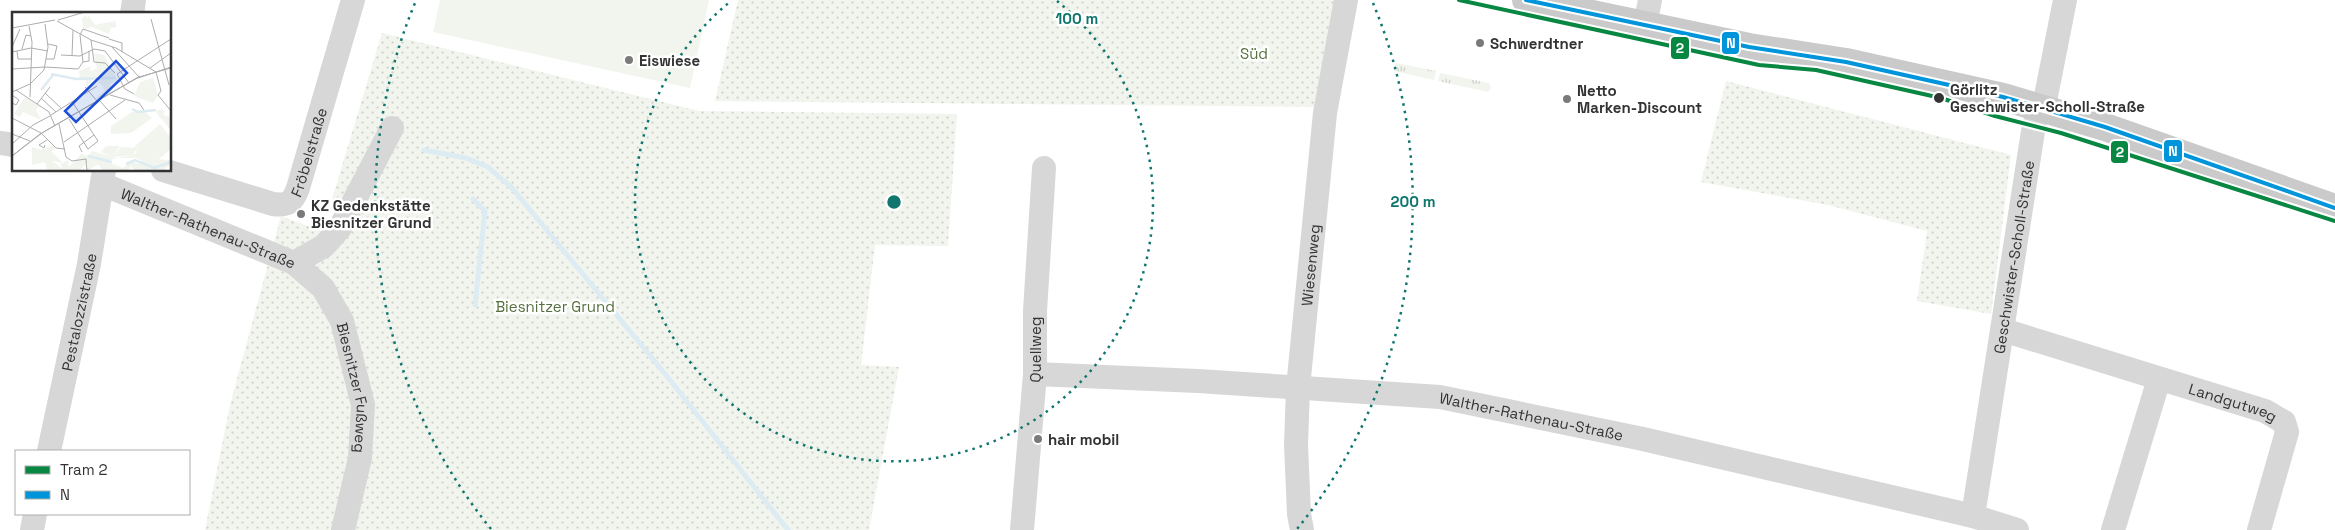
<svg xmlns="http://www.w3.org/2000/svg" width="2335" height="530" viewBox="0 0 2335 530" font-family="'Space Grotesk',sans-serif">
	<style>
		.grass { fill: url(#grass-tufts) }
		.garden { fill: url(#garden-dots) }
		.pitch { fill: #f1f5ed }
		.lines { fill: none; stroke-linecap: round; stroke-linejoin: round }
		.stream { stroke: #ddebf3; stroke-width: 5 }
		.minor { stroke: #d7d7d7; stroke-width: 24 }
		.major { stroke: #cacaca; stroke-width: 28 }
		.bus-1-casing { stroke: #fff; stroke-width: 8 }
		.bus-1 { stroke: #0095db; stroke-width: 4 }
		.tram-1-casing { stroke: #fff; stroke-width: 8 }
		.tram-1 { stroke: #088742; stroke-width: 4 }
		.ring { fill: none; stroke: #0f766e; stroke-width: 2.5; stroke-dasharray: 2.5 5 }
		.poi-dot { fill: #7a7a7a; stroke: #fff; stroke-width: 2 }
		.stop-dot { fill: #333; stroke: #fff; stroke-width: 2 }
		.labels { text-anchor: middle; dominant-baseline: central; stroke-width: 5; stroke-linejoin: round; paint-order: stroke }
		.poi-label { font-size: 15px; font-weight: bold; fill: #333; stroke: #fff; text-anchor: start }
		.park-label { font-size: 15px; fill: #56703f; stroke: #fff }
		.stop-label { font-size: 15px; font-weight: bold; fill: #333; stroke: #fff; text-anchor: start }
		.street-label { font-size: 15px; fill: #333; stroke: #fff }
		.inset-river { fill: none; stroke: #ddebf3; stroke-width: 2.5 }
		.inset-road { fill: none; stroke: #adadad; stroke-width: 1 }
		.view { fill: #1d4ed8; fill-opacity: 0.15; stroke: #1d4ed8; stroke-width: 2.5 }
		.inset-edge { fill: none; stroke: #333; stroke-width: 2.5 }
		.centre { fill: #0f766e; stroke: #fff; stroke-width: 2.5 }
		.ring-label { font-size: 15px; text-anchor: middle; font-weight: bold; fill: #0f766e; stroke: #fff; stroke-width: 5; stroke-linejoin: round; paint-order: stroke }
		.line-badge { stroke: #fff; stroke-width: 2 }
		.badge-label { font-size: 14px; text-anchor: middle; font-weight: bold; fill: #fff }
	</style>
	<defs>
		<pattern id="grass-tufts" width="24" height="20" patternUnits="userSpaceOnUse" patternTransform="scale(1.25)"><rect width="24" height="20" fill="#f1f5ed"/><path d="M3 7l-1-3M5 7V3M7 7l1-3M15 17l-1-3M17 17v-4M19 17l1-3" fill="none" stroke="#cfd2cc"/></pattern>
		<pattern id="garden-dots" width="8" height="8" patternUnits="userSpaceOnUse" patternTransform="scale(1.25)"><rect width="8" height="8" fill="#f1f5ed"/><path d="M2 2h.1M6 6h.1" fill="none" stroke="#cfd2cc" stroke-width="1.8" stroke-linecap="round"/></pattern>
	</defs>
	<rect width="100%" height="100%" fill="#fff"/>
	<!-- grass -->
	<g class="grass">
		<polygon points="1396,63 1436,71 1434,80 1394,71"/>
		<polygon points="1440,73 1489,83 1491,88 1488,92 1438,81"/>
	</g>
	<!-- garden -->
	<g class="garden">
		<polygon points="738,0 1339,0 1320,107 715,101"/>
		<polygon points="382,33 699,111 957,114 948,246 875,245 861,365 899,367 869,530 205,530 230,405 281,216 338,237 351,213 332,199"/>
		<polygon points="1726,81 2011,155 1991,314 1917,301 1927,231 1828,205 1701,182"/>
	</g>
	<!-- pitch -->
	<polygon class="pitch" points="440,0 709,0 690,88 433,32"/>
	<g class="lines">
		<!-- stream -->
		<g class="stream">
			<polyline points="424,150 466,158 488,167 512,188 666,375 788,530"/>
			<polyline points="473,199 485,211 475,305"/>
		</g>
		<!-- minor -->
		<g class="minor">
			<polyline points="132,14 134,0"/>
			<polyline points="1645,26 1650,0"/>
			<polyline points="0,143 14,145"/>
			<path id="s1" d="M163 170 273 204C288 206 293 202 298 188L353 0"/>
			<path id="s2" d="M102 184 294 263 323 288 342 321 363 405 360 458 343 530"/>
			<polyline points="294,263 324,246 340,228 392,128"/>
			<path id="s3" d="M2003 330 2265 411 2284 422 2287 432 2259 530"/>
			<path id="s4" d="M1035 374 1198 381 1440 397 1643 439 1973 516 2017 530"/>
			<path id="s5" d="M49 451 89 264 104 170"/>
			<path id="s6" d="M1973 516 2034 125 2046 96 2065 0"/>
			<polyline points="32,530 35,514"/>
			<path id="s7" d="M1022 530 1035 374V311L1044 168"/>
			<path id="s8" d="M1302 530 1299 514 1296 445 1298 388 1325 113 1346 0"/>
			<polyline points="2113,530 2159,379"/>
		</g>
		<!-- major -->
		<polyline class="major" points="1526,0 1749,47 1846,62 2003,97 2105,127 2335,208"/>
		<defs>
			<polyline id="bus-1" points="1526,0 1749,47 1846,62 2003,97 2105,127 2335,208"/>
		</defs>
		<!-- bus-1 casing -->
		<use href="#bus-1" class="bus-1-casing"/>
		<!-- bus-1 -->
		<use href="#bus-1" class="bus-1"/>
		<defs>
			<polyline id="tram-1" points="1459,0 1759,65 1816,70 1941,98 1995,116 2061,133 2335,221"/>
		</defs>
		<!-- tram-1 casing -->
		<use href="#tram-1" class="tram-1-casing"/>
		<!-- tram-1 -->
		<use href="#tram-1" class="tram-1"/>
	</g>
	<!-- distance rings -->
	<g class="ring">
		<path d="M1057 1A259 259 0 1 1 731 1"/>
		<path d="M491 529A519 519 0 0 1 415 3M1373 3A519 519 0 0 1 1297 529"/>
	</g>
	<!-- markers -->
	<g class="poi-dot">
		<circle cx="1480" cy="43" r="5"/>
		<circle cx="629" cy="60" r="5"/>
		<circle cx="1567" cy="99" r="5"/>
		<circle cx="301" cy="214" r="5"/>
		<circle cx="1038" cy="439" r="5"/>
	</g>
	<circle class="stop-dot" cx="1939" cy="98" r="6"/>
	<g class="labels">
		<!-- poi labels -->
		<g class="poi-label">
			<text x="1490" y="43">Schwerdtner</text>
			<text x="639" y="60">Eiswiese</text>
			<text x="1577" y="90">Netto<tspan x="1577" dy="17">Marken-Discount</tspan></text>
			<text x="311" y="205">KZ Gedenkstätte<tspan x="311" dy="17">Biesnitzer Grund</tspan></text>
			<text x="1048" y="439">hair mobil</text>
		</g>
		<!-- park labels -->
		<g class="park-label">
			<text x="1254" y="53">Süd</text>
			<text x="555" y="306">Biesnitzer Grund</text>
		</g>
		<!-- stop labels -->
		<g class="stop-label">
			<text x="1950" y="89">Görlitz<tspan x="1950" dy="17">Geschwister-Scholl-Straße</tspan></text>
		</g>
		<!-- street labels -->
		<g class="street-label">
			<text stroke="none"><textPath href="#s1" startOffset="186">Fröbelstraße</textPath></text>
			<text stroke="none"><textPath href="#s2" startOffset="115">Walther-Rathenau-Straße</textPath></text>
			<text stroke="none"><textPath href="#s6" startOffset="262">Geschwister-Scholl-Straße</textPath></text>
			<text stroke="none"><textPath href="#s8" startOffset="266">Wiesenweg</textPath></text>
			<text stroke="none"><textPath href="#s5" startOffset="142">Pestalozzistraße</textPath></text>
			<text stroke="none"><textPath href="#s7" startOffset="181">Quellweg</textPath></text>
			<text stroke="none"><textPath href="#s2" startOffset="352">Biesnitzer Fußweg</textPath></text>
			<text stroke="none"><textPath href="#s3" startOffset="241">Landgutweg</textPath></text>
			<text stroke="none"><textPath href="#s4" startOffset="499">Walther-Rathenau-Straße</textPath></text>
		</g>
	</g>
	<!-- overview -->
	<g transform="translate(12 12)">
		<rect width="159" height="159" fill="#fff"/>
		<path d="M120 100H133L140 106 119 121 99 122V114ZM109 135 125 136 122 141 124 143 100 145Z" fill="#f1f5ed"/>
		<path d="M125 136 141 147 158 148 159 152 150 159H124L119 154 115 159H91L86 152 75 159 76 151 67 158 47 159 50 155 48 153 56 148 57 155 69 142 92 148 77 143 80 139 104 146 123 143ZM107 146H125L130 149 126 152 120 149 111 156 94 149Z" fill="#f1f5ed" fill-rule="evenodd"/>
		<path d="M76 3 83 13 103 9 105 15 99 16 97 22 80 15 71 17 70 6 74 4 76 7ZM82 41 92 43 106 68 97 73 101 80 86 89 84 86 92 79 91 74 81 66 75 76 73 67H68L67 59 79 54 78 59 85 57ZM141 66 146 83 141 91 122 84 128 70ZM150 97 153 99 151 103 158 105 159 118 145 102 144 99ZM148 112 159 126V137L146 148 141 147 122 135ZM42 133 43 138 39 139 51 151 40 149 49 156 47 159H35L33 150 20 153V135L29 138ZM94 134H108L100 145 89 140Z" fill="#f1f5ed"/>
		<path d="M13 85 27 94 24 98 29 108 11 100 8 105 2 102Z" fill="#f1f5ed"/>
		<path class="inset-river" d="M39 62 64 67 103 66M29 78 41 63M120 97 126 100 144 98M76 144 100 150M114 152 123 148 142 156 159 150"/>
		<path class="inset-road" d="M139 7 157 73M46 8 73 0M45 9 79 28 104 36 144 60M17 14 20 30 18 85M0 16 43 8M97 27 110 31V40M79 28 82 50 93 51 103 61M0 35 8 17M100 35 127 65M10 37 14 23 19 24M5 39 6 47H19M0 40 19 36 36 39M49 43 68 44 82 37 93 39 117 71M60 44 61 18M34 47H42L45 34 36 32M71 50 77 49V39M138 56 159 41M0 57 33 55 66 57 71 50 68 23 71 17 97 26M144 60 149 79 146 83 159 99M123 67 159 55M73 75 86 90M4 78 37 100 43 114M0 80 18 72 32 58 36 35 33 12M33 81 50 97M122 82 113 77 105 62 159 27M0 83 7 88 4 93 0 91M98 83 127 91 132 98M29 86 44 100M88 89 104 107M25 92 38 75M39 103 85 74M0 106 29 121 44 136 53 137M57 107 76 137 86 129 61 91M47 112 54 145 60 149 74 147 75 159M0 122 18 129M52 130 113 88M0 132 21 113 38 104M33 133 32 136 27 133 35 128M70 140 67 134 82 123M0 144 30 121 127 65 159 56M0 144 28 122 128 64"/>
		<path class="view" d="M104 49 115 61 64 110 53 99Z"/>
		<rect width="159" height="159" class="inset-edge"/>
	</g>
	<circle cx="894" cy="202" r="8" class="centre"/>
	<g class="ring-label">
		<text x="1077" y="24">100 m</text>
		<text x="1413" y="207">200 m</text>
	</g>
	<g class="line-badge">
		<rect x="1721" y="31" width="19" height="24" rx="5" fill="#0095db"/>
		<rect x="1670" y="36" width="20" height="24" rx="5" fill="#088742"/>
		<rect x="2163" y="139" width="20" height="24" rx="5" fill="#0095db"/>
		<rect x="2110" y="140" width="19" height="24" rx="5" fill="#088742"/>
	</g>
	<g class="badge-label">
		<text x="1731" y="48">N</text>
		<text x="1680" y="53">2</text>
		<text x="2173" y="156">N</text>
		<text x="2120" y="157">2</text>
	</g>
	<!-- legend -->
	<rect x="15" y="450" width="175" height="65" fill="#ffffff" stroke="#adadad"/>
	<rect x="25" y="466" width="25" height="8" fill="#088742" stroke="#adadad"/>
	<text x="60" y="475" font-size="15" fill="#333333">Tram 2</text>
	<rect x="25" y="491" width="25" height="8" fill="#0095db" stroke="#adadad"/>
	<text x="60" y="500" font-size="15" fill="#333333">N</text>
</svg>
